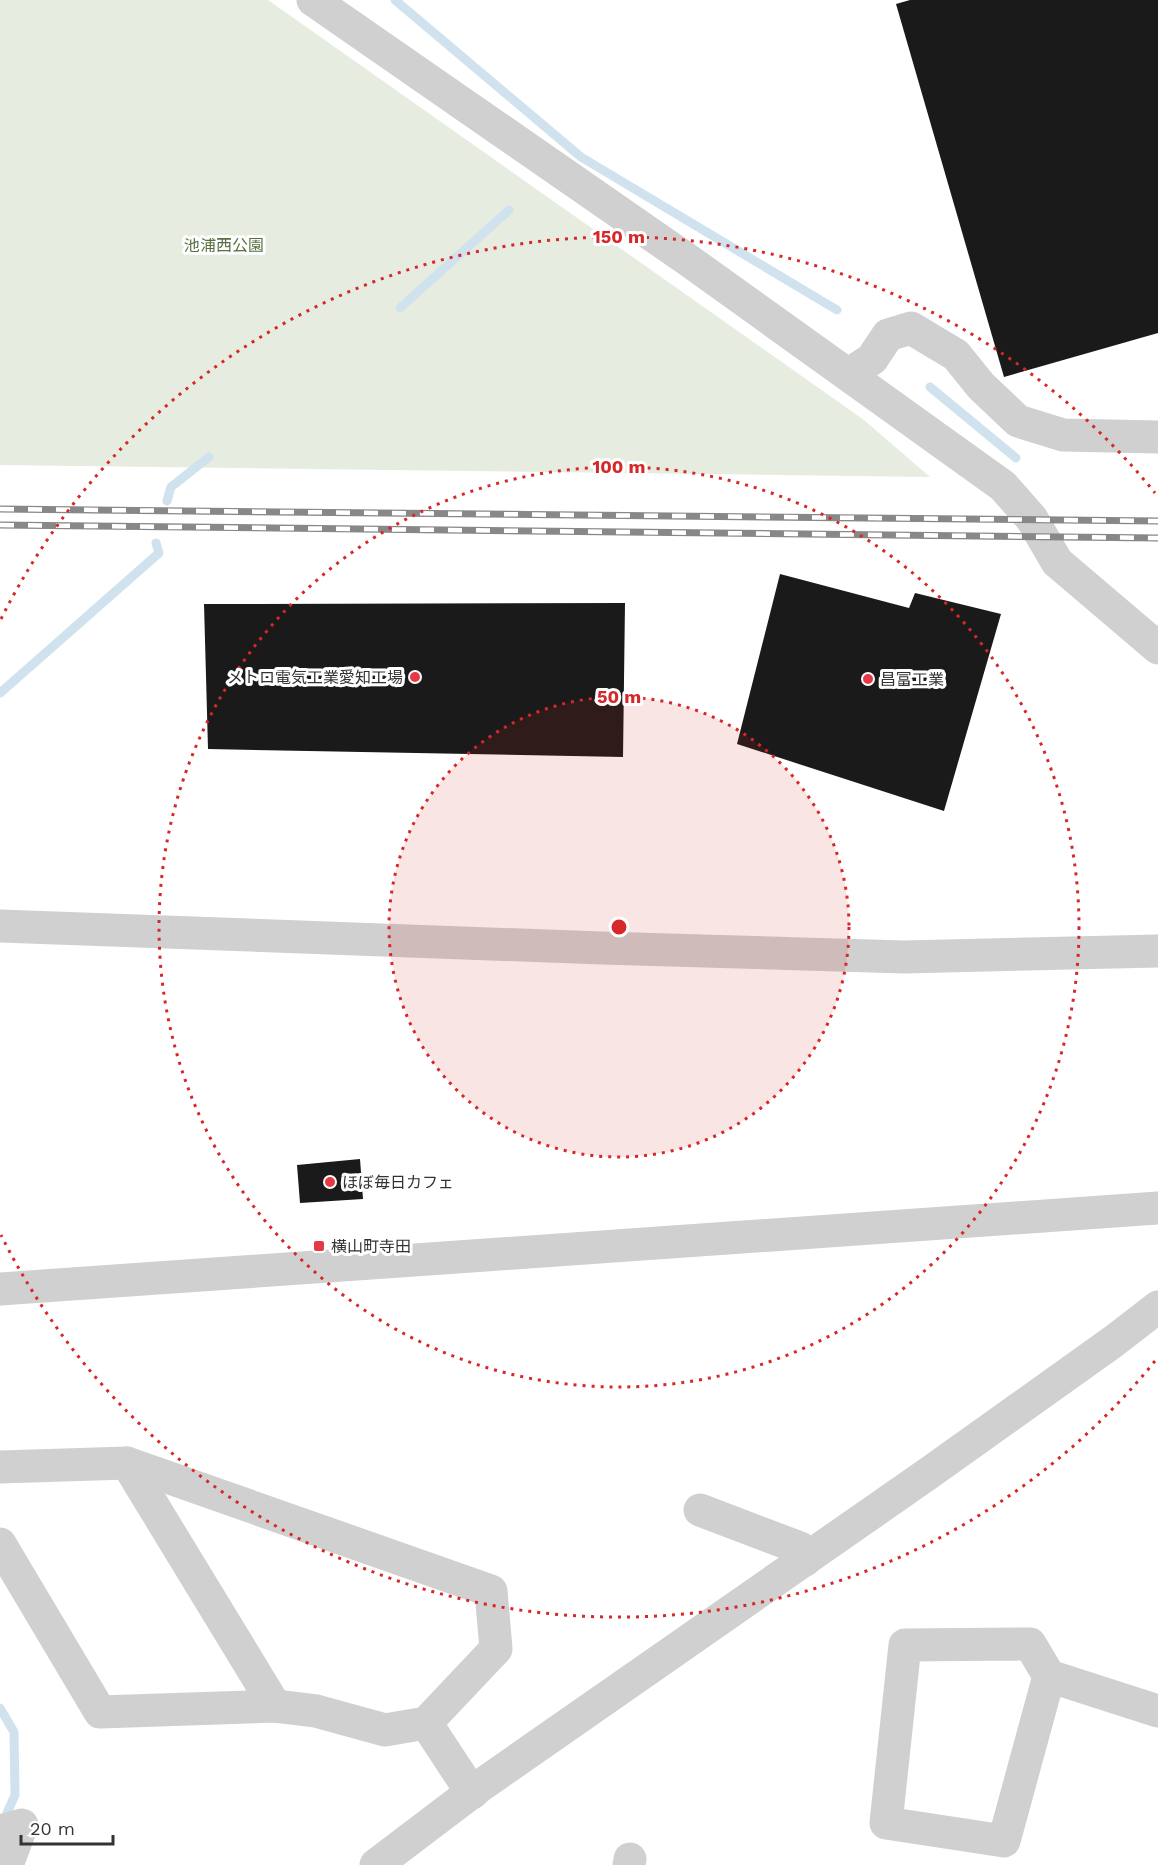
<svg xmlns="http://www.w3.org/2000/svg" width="1158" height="1865" viewBox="0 0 1158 1865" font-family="'Work Sans','Noto Sans JP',sans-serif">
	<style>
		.green { fill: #e6ecdf }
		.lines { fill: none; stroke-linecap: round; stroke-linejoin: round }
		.stream { stroke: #cfe2ee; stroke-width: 9 }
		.building { fill: #1a1a1a }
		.minor { stroke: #d0d0d0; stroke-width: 33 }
		.rail-casing { stroke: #888; stroke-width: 7 }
		.rail { stroke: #fff; stroke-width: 4.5; stroke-dasharray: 14; stroke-linecap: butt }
		.ring { fill: none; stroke: #d62828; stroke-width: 3; stroke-dasharray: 3 6 }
		.poi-dot { fill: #e63946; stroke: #fff; stroke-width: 2 }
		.labels { text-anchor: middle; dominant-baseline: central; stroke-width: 6; stroke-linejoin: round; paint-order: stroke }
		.park-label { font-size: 16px; fill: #56703f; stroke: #fff }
		.poi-label { font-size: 16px; fill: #333; stroke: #fff; text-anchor: start }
		.centre { fill: #d62828; stroke: #fff; stroke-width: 3 }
		.ring-label { font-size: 18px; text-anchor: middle; font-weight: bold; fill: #d62828; stroke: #fff; stroke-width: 6; stroke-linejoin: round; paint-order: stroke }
	</style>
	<rect width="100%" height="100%" fill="#fff"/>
	<!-- green -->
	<polygon class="green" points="0,0 268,0 864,420 930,477 0,465"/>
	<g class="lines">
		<!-- stream -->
		<g class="stream">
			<polyline points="395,0 581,157 837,310"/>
			<polyline points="400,308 509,210"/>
			<polyline points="930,387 1016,458"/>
			<polyline points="167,501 171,487 209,457"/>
			<polyline points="0,693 159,553 156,543"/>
			<polyline points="0,1708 14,1732 15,1795 3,1822"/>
		</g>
	</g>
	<!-- building -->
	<g class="building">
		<polygon points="910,0 1158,0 1158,333 1004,377 896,4"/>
		<polygon points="780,574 909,608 915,593 1001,614 944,811 737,744"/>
		<polygon points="625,603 623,757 208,749 204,604"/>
		<polygon points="360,1159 363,1199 300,1203 297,1165"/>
	</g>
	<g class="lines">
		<!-- minor -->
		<g class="minor">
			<polyline points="313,0 688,260 1003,486 1032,519 1057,562 1158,648"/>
			<polyline points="849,374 872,359 888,335 911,328 956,355 981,386 1018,421 1063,435 1158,437"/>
			<polyline points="0,926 602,948 904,957 1158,951"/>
			<polyline points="0,1289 1158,1208"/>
			<polyline points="127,1463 275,1706"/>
			<polyline points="0,1467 127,1463 491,1591 496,1649 426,1723 385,1730 316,1711 275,1706 100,1712 0,1544"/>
			<polyline points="700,1510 800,1548 805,1560"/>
			<polyline points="1049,1676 1004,1841 886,1823 905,1645 1030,1644 1049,1676 1158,1711"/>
			<polyline points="426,1723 472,1793"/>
			<polyline points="0,1831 22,1825 7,1865"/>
			<polyline points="376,1865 480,1786 929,1473 1114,1341 1158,1307"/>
			<polyline points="629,1865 630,1859"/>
		</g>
		<defs>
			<g id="rail">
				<polyline points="0,509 1158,521"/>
				<polyline points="0,525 1158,538"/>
			</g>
		</defs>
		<!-- rail casing -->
		<use href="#rail" class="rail-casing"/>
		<!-- rail -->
		<use href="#rail" class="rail"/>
	</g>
	<!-- distance rings -->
	<circle cx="619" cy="927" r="230" fill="#d62828" fill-opacity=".12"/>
	<g class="ring">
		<circle cx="619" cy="927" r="230"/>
		<circle cx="619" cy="927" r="460"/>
		<path d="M1155 1361A690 690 0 0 1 1 1235M1 619A690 690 0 0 1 1155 493"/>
	</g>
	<!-- markers -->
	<g class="poi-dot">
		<circle cx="415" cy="677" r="6"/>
		<circle cx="868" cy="679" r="6"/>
		<circle cx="330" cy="1182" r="6"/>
		<rect x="313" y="1240" width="12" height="12" rx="3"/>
	</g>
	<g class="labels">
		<!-- park labels -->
		<g class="park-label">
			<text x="224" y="245">池浦西公園</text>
		</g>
		<!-- poi labels -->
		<g class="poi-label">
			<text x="403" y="677" text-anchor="end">メトロ電気工業愛知工場</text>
			<text x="880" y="679">昌富工業</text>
			<text x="342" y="1182">ほぼ毎日カフェ</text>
			<text x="331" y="1246">横山町寺田</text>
		</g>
	</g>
	<circle cx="619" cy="927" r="9" class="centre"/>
	<g class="ring-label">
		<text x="619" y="243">150 m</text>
		<text x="619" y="473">100 m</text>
		<text x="619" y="703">50 m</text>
	</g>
	<!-- scale -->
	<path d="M21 1835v9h92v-9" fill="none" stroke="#333333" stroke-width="3"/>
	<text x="30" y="1835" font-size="18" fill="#333333" stroke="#ffffff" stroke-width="4.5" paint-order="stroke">20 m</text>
</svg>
